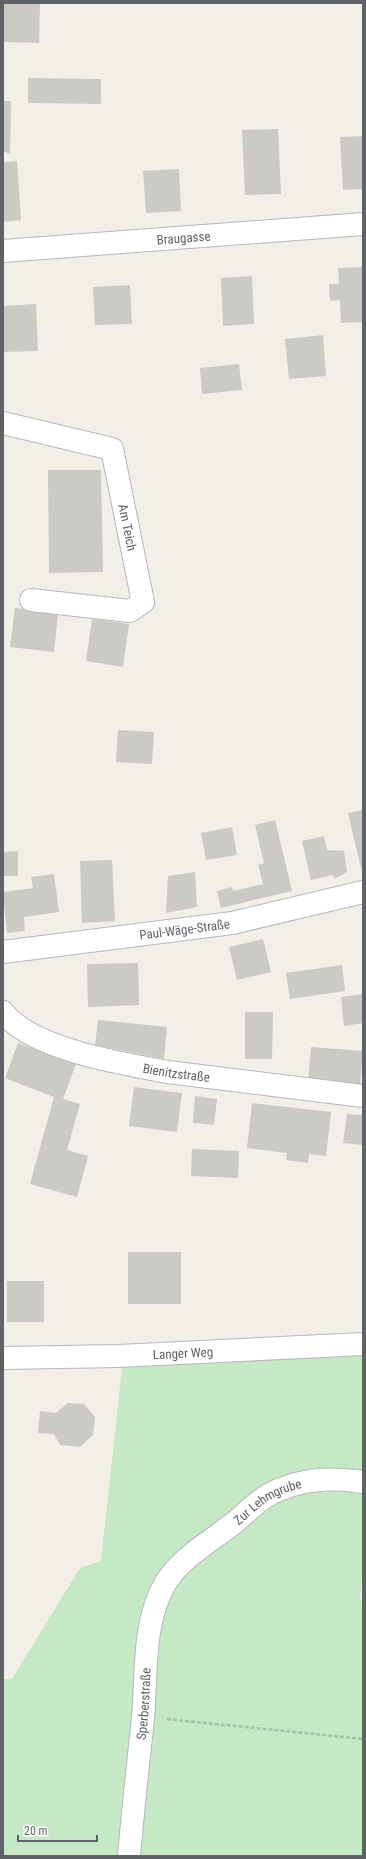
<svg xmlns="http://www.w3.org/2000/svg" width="366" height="1859" viewBox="0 0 366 1859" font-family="'Roboto Condensed',sans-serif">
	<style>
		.green { fill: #c5e8c5 }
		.building { fill: #cccac5 }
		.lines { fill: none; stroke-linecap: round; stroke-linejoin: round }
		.minor-casing { stroke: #b5b8bc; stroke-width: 24 }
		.path { stroke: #9cc7a9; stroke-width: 2.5; stroke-dasharray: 4 2; stroke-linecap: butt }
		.minor { stroke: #fff; stroke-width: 22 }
		.labels { text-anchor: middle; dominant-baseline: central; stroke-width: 3.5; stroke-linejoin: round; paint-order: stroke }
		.street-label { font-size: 13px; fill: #5f6368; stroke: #fff }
	</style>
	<rect width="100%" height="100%" fill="#f1efe8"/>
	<!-- green -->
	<g class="green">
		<polygon points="363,1355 363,1473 313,1470 169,1564 122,1856 3,1856 3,1679 12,1679 80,1568 101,1561 122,1367"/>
		<polygon points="329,1488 363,1490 363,1569 360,1600 363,1601 363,1856 138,1856 156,1683 162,1609 172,1587 189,1568 291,1492"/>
	</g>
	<!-- building -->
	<g class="building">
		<polygon points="3,3 40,3 39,43 3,42"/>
		<polygon points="28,78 101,79 101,104 28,103"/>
		<polygon points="3,101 11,101 10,154 3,151"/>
		<polygon points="278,129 281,194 245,195 242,130"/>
		<polygon points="363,136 363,189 343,190 340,137"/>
		<polygon points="17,161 21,220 3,222 3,162"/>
		<polygon points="179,169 181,211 146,213 143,171"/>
		<polygon points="363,267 363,322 341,323 340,300 330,301 329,284 339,284 338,268"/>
		<polygon points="252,276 254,324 223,326 221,278"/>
		<polygon points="130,285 132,324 95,325 93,287"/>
		<polygon points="36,304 38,351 3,352 3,306"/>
		<polygon points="323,335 326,376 289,379 285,339"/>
		<polygon points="239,364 242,390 202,394 200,368"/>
		<polygon points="48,470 101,470 103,572 49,573"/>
		<polygon points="15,608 58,613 54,652 10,647"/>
		<polygon points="92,619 129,624 123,667 86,661"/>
		<polygon points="118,730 154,732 152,764 116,762"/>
		<polygon points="363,810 363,867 361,868 348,813"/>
		<polygon points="275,820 292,891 221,908 217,891 232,887 233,891 263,884 258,865 264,863 255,825"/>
		<polygon points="232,827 237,855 206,860 201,833"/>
		<polygon points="324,836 327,850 344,851 347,872 334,879 333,875 311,880 302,841"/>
		<polygon points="18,851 18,876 3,876 3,852"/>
		<polygon points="112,860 115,921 82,923 80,861"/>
		<polygon points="195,872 197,907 166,913 168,876"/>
		<polygon points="54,874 59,912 24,917 25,931 7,933 3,892 33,888 31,877"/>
		<polygon points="263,939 271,972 237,980 229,947"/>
		<polygon points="138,963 139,1005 88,1007 87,964"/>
		<polygon points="342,965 345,991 290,999 286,973"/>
		<polygon points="363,994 363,1023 344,1026 341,997"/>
		<polygon points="245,1012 273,1012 272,1059 245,1059"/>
		<polygon points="98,1020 167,1027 164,1059 95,1045"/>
		<polygon points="18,1043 76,1064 63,1099 80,1104 67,1150 88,1156 77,1197 30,1184 54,1097 5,1078"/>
		<polygon points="311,1047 363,1051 360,1086 308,1082"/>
		<polygon points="134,1087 182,1093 177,1132 129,1126"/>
		<polygon points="195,1096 217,1099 214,1125 193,1123"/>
		<polygon points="252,1103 331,1112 326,1156 309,1154 308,1163 286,1160 287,1153 247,1148"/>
		<polygon points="347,1114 363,1115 363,1145 343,1143"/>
		<polygon points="192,1149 239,1151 238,1178 191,1176"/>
		<rect x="128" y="1252" width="53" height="52"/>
		<rect x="7" y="1281" width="37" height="41"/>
		<polygon points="68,1403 84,1404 95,1417 93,1435 80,1447 60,1445 54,1434 38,1433 40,1411 56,1413"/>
	</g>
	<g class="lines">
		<defs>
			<g id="minor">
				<path id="s1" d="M3 251 363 224"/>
				<path id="s2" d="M3 423 112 449 143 602 130 611 31 600"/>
				<path id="s3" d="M3 952 232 923 363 892"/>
				<path id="s4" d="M3 1012C31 1049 123 1064 168 1072L363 1096"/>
				<path id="s5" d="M3 1358 119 1356 363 1344"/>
				<path id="s6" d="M129 1856C133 1810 138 1764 143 1718 147 1674 142 1622 166 1582 182 1557 211 1541 234 1523 245 1514 255 1503 267 1496 296 1479 330 1477 363 1482"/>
			</g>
		</defs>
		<!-- minor casing -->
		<use href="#minor" class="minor-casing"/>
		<!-- path -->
		<polyline class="path" points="167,1719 363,1739"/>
		<!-- minor -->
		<use href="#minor" class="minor"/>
	</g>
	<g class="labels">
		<!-- street labels -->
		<g class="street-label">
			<text stroke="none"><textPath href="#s1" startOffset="181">Braugasse</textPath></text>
			<text stroke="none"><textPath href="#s2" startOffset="192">Am Teich</textPath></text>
			<text stroke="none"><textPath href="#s3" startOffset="183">Paul-Wäge-Straße</textPath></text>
			<text stroke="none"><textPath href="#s4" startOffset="187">Bienitzstraße</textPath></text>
			<text stroke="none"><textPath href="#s5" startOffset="180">Langer Weg</textPath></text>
			<text stroke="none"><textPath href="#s6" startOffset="409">Zur Lehmgrube</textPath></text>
			<text stroke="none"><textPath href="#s6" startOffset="153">Sperberstraße</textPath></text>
		</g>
	</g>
	<!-- border -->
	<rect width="366" height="1859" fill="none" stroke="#5f6368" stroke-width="8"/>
	<!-- scale -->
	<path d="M18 1835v6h79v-6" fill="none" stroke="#5f6368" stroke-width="2"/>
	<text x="24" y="1835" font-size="12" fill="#5f6368" stroke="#ffffff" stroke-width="3" paint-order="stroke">20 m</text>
</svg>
